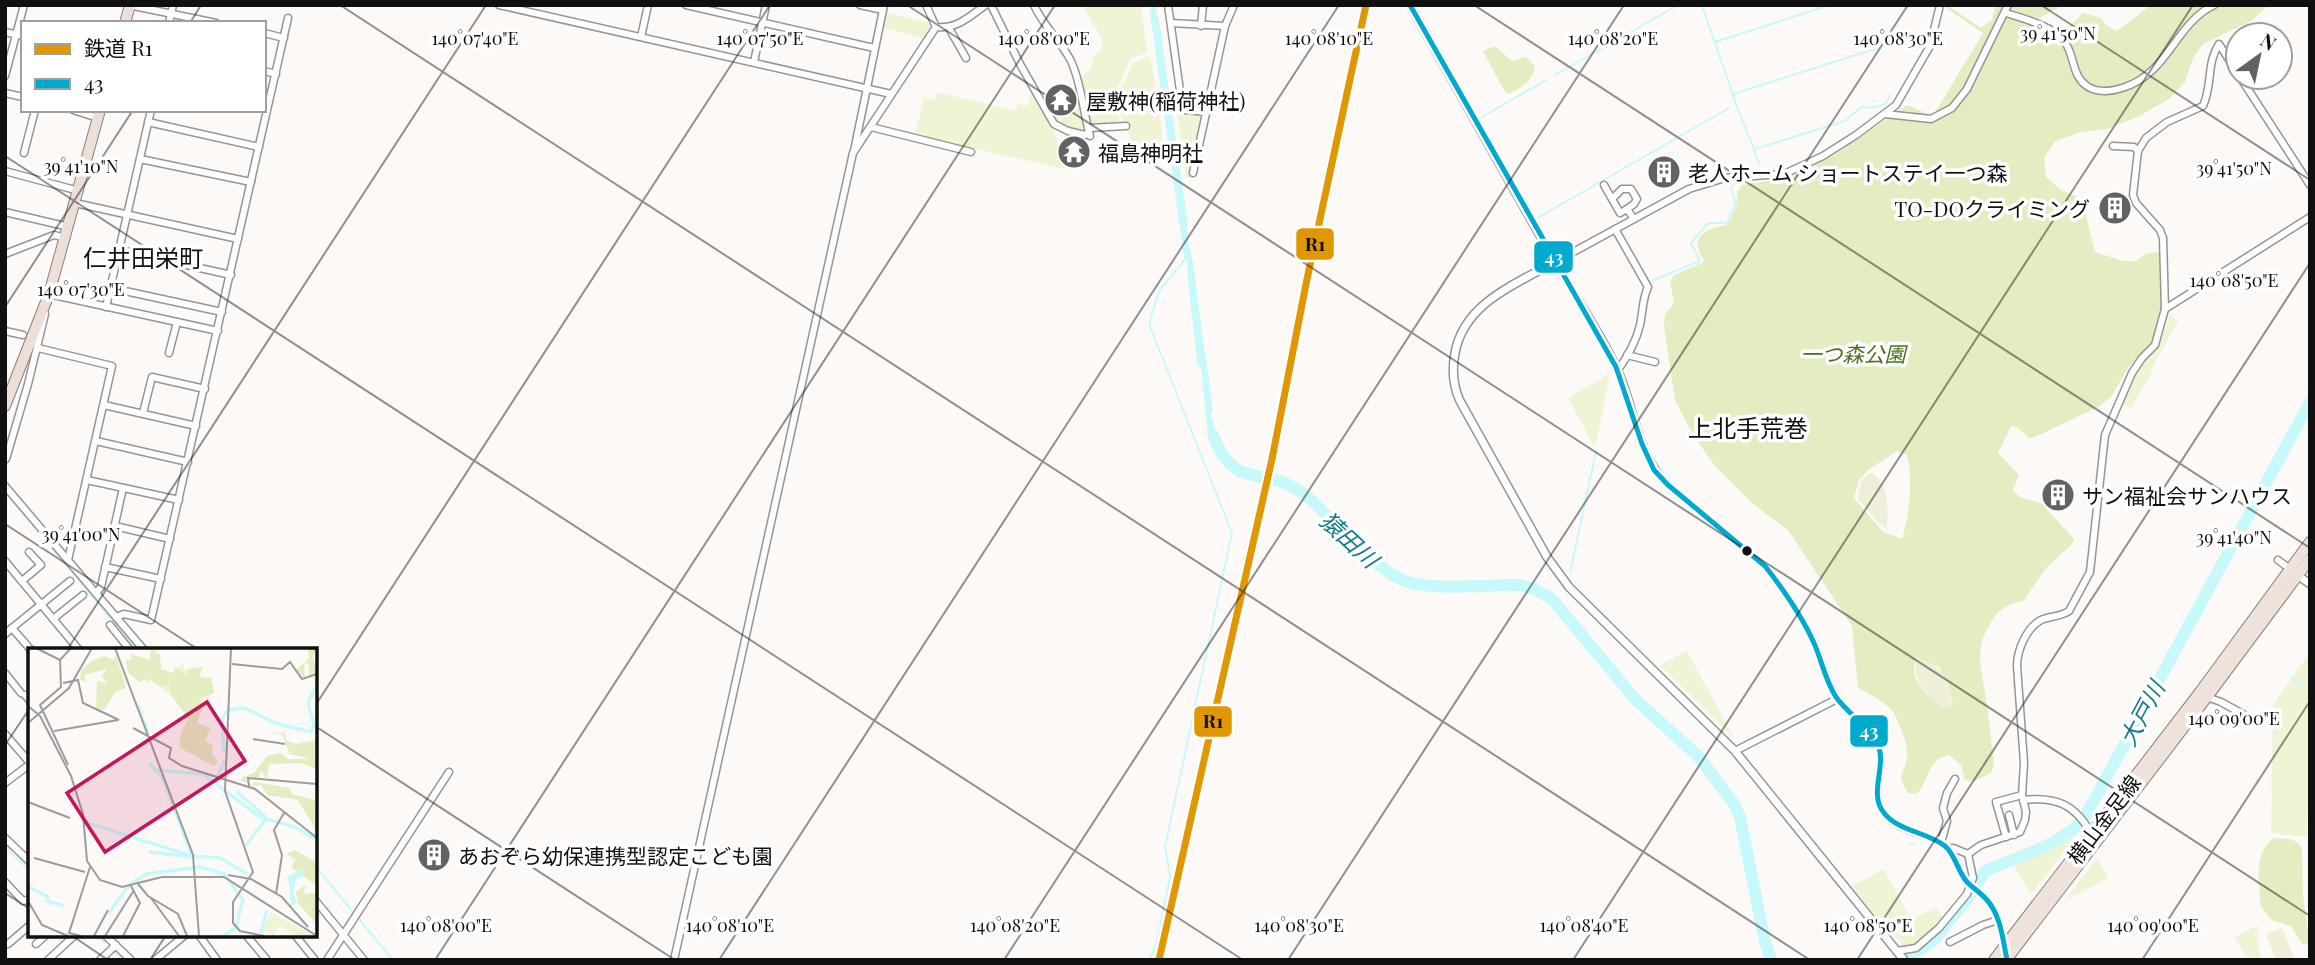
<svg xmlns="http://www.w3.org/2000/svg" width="2315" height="965" viewBox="0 0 2315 965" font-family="'Playfair Display','Noto Sans JP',serif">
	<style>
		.green { fill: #f0f4d4 }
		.forest { fill: #e4ecc1; fill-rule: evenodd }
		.cemetery { fill: #efeed9 }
		.water { fill: #c8f9fa }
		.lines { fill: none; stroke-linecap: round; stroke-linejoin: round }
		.stream { stroke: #c8f9fa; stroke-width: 2 }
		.river { stroke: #c8f9fa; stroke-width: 12 }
		.minor-casing { stroke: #969594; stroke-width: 9 }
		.tertiary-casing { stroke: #969594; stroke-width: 10 }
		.primary-casing { stroke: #848281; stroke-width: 12 }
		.trunk-casing { stroke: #848281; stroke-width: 12 }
		.minor { stroke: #fffefe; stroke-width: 6 }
		.tertiary { stroke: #fffefe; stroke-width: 7 }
		.primary { stroke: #eee2da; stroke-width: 10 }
		.trunk { stroke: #edded8; stroke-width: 10 }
		.bus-1-casing { stroke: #fff; stroke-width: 10 }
		.bus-1 { stroke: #00a9ce; stroke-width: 5 }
		.rail-1-casing { stroke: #fff; stroke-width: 12 }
		.rail-1 { stroke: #e09702; stroke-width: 7 }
		.ticks { fill: none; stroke: #101010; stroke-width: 2; stroke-opacity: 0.45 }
		.bus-dot { fill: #101010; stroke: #fff; stroke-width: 2.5 }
		.labels { text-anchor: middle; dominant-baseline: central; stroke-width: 7; stroke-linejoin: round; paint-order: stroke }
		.poi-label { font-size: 21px; fill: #101010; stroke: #fff; text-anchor: start }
		.park-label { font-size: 21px; font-style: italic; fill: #487118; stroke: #fff }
		.street-label { font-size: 21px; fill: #101010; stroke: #fff }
		.water-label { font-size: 23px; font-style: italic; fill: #0c7c8a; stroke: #fff }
		.quarter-label { font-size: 24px; fill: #101010; stroke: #fff }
		.inset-river { fill: none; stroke: #c8f9fa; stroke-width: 3.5 }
		.inset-road { fill: none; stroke: #9e9c9b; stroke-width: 2 }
		.view { fill: #c2185b; fill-opacity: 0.15; stroke: #c2185b; stroke-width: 3.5 }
		.inset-edge { fill: none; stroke: #101010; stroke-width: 3.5 }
		.ticks-label { font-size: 18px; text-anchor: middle; fill: #101010; stroke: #fff; stroke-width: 7; stroke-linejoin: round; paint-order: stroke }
		.line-badge { stroke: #fff; stroke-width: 2.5 }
		.badge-label { font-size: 19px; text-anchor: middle; font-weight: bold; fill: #fff }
		.pale-badge-label { font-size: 19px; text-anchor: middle; font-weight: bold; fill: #111 }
	</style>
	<rect width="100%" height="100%" fill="#fcf9f7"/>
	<!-- green -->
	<g class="green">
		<path d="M1082 5H1141L1147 53 1131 58 1115 93 1119 122 1091 125 1080 79C1087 73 1094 68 1092 58L1102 48 1101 37Z"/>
		<polygon points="885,12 931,23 930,31 924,39 881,27"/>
		<polygon points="1150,56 1160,111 1164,156 1140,158 1120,115 1118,95 1133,63"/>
		<polygon points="1076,87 1086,130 1082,131 1057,123 1051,109"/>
		<path d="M1032 89C1052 118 1056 136 1064 169L915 135 924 98 935 100 936 92 1016 111 1018 104 1028 106Z"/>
		<polygon points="1177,112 1198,114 1202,119 1190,178 1186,177"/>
		<polygon points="2170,315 2178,321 2153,366 2151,374 2131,408 2122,406 2132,376 2162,338"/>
		<polygon points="1610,373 1597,440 1593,444 1568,398"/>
		<polygon points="1687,651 1734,738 1660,665"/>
		<polygon points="2310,652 2307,837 2271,833 2273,705"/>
		<polygon points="2080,827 2082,828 2033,892 2030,893 2015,869 2015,866"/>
		<polygon points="2097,858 2109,878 2068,899 2067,897"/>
		<polygon points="1884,869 1910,918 1887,930 1852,886"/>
		<polygon points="1936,907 1942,918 1914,945 1903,945 1890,930"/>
		<polygon points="2258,925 2257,939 2261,960 2247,960 2235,937"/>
	</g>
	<!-- forest -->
	<g class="forest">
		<path d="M1947 5 1981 28 1992 20 1996 5H2059L2058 8 2035 20 2064 32 2083 13 2101 18 2107 26 2117 31 2151 5H2267V7L2251 21 2203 44 2193 58 2185 82 2169 99 2139 116 2107 129 2081 132 2055 141 2044 158 2046 177 2061 190 2082 199 2095 252 2123 261H2136L2146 254 2161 252V308L2153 341 2128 368 2111 397 2098 407 2035 437 2029 438 2017 427 2011 426 1998 453 2019 475 2013 491 2020 497 2041 503 2074 539 2072 544 2046 568 2024 600C2007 605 1999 608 1990 624 1974 650 1981 665 1985 693 1989 716 1991 740 1994 764L1991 773 1975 781 1965 780 1961 765 1949 755C1926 759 1929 784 1916 794L1908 793C1895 771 1904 777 1907 757 1909 746 1898 718 1891 709 1884 701 1868 694 1858 687L1852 626 1788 530 1753 504 1715 466 1693 435 1675 400 1664 326 1665 314 1674 303 1670 282 1674 275 1702 263 1704 260C1688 237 1705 229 1726 225 1733 216 1739 204 1737 192L1742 185 1780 179 1835 155 1907 105 1933 116 1983 33 1946 8ZM1897 451 1907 455C1913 481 1910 514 1902 539L1883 532 1854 498 1859 480 1868 470ZM1917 658 1939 667 1947 682 1953 704 1944 709C1929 695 1906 680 1917 658Z"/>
		<path d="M1492 47H1496L1512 61 1526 57 1535 66C1532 81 1523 87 1509 94L1505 92 1483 51Z"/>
		<path d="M2275 838C2287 839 2297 838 2302 849L2303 896 2309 941 2306 945 2302 944 2291 926 2272 920 2261 907C2259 886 2253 848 2275 838Z"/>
	</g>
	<!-- cemetery -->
	<g class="cemetery">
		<path d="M1871 473C1890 482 1888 511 1887 529L1877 521 1858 499 1861 480Z"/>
		<path d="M1917 659C1945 667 1946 678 1952 704L1944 709C1930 695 1910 681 1917 659Z"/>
		<polygon points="2282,928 2295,960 2276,960 2266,934"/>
	</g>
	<!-- water -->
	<path class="water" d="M1149 5H1155L1160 26 1188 226C1185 238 1193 256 1194 269 1199 316 1207 363 1213 410L1211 415 1219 444 1226 456 1208 435 1201 368 1197 365C1195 330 1188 296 1187 261L1184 258Z"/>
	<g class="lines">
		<!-- stream -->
		<g class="stream">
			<polyline points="1702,5 1736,104 1760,165"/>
			<polyline points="1715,42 1830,5"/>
			<polyline points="1884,47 1930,33"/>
			<polyline points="1555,75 1678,5"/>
			<polyline points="1733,94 1878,48"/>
			<polyline points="1482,117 1546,80"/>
			<polyline points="1755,149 1845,121 1861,107 1872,108 1885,104 1891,94"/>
			<polyline points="1539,217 1729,108"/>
			<polyline points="1649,282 1700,261 1691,243 1708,223 1727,223 1736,203 1731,188 1734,185"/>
			<polyline points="5,492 137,650"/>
			<polyline points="1570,573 1596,451"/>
			<polyline points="1552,599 1554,598"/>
			<polyline points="2291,677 2310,691"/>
			<polyline points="5,847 30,870"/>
			<polyline points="315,866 354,913"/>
			<polyline points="358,918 393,960"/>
			<polyline points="97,935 105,943"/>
			<polyline points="115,952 123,960"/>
			<polyline points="1149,960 1157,942 1170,876 1165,847 1232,533 1149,324 1159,291 1187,257"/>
		</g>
		<!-- river -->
		<g class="river">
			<path d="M1213 435C1234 491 1262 466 1298 490 1314 500 1324 513 1336 527 1343 535 1353 541 1361 548 1376 562 1388 575 1408 582 1436 591 1489 584 1521 585L1536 590 1552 599 1636 700 1699 757 1734 804 1740 817 1765 942 1771 960"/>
			<path d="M1904 960 1933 941 1971 894 1985 871C2019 855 2062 847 2086 815L2310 402"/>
		</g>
		<defs>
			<g id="minor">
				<polyline points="129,5 216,23"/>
				<polyline points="499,5 891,94"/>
				<polyline points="686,5 874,48"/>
				<polyline points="860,5 883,10"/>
				<polyline points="991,5 1020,64 1054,124 1068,131 1085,135 1089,133"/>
				<path d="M1034 5C1043 26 1061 41 1071 61 1082 85 1083 112 1090 136"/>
				<polyline points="1168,5 1182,105 1185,110 1207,112"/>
				<path d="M1940 5 1930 46 1896 105 1856 135 1823 156 1784 174 1725 178 1689 189 1555 262C1576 297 1600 331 1617 368 1635 407 1637 454 1668 485L1765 566C1783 589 1802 616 1814 642 1822 660 1825 679 1836 696 1847 714 1869 725 1878 745 1887 765 1869 792 1883 812 1896 831 1926 833 1944 845 1955 853 1958 870 1966 881 1971 887 1980 892 1986 899 1998 911 2002 931 2005 947"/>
				<path d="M2006 13C2024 19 2051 25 2064 41 2072 50 2072 65 2078 76 2088 94 2108 93 2125 87 2169 72 2175 24 2214 5"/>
				<polyline points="169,23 173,5"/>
				<polyline points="1171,23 1225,26"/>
				<polyline points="1201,26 1203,5"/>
				<path d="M936 27C958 29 968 17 986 5"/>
				<polyline points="949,28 966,58"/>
				<polyline points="5,32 23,36"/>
				<polyline points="264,33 284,38"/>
				<polyline points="641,37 648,5"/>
				<polyline points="754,62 766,5"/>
				<polyline points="264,71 276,74"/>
				<polyline points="5,76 24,5"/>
				<polyline points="2240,77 2310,185"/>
				<polyline points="5,93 23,97"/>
				<polyline points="73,110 98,118"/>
				<polyline points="1885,114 1931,119 1952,108 1967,89 2008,5"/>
				<polyline points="148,122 259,147"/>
				<polyline points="871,127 971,152"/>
				<polyline points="1089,128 1126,126"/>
				<polyline points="2113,146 2134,147 2138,151"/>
				<polyline points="854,151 884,5"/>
				<polyline points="24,153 35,110"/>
				<polyline points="140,159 251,182"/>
				<polyline points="5,171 79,191"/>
				<polyline points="1193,173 1225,26 1234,5"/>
				<polyline points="1604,185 1620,213 1627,209 1634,219"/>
				<polyline points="1612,199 1622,189 1631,189 1637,199 1634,204 1627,209"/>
				<polyline points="75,203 238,239"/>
				<polyline points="5,212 69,227"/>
				<path d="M1615 229 1648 287C1642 300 1643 312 1640 325 1636 342 1628 356 1618 370"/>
				<polyline points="120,250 231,275"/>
				<polyline points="5,254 54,235 66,238"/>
				<polyline points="111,288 222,312"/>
				<polyline points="48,297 49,294 218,331"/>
				<polyline points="106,307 151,110"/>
				<polyline points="2165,309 2310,217"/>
				<polyline points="5,331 23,335"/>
				<polyline points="38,348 112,366 68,560"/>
				<polyline points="169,353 177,322"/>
				<polyline points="1627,355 1655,362"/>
				<polyline points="104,405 196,426"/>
				<polyline points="143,413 152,377 205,389"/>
				<polyline points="96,441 188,462"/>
				<polyline points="6,459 28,384 45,314"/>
				<polyline points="87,480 179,500"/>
				<polyline points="5,486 144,650"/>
				<polyline points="115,526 170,539"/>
				<polyline points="2278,560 2290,569"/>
				<polyline points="5,561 79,650"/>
				<polyline points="105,567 161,579"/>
				<polyline points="22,581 41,565 29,552"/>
				<polyline points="96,593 101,587 123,488"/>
				<polyline points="116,617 124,614 151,620 288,18"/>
				<polyline points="53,619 83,595"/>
				<polyline points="110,625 130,650"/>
				<polyline points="12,628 70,581"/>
				<polyline points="5,634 12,628 31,650"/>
				<polyline points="5,673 21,693"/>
				<polyline points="25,695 30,701"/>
				<polyline points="2207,697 2221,702 2250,718"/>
				<polyline points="5,734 30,763"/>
				<polyline points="1735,751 1837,699"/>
				<polyline points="5,783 30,764"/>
				<path d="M2023 800C2057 796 2076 805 2092 835"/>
				<polyline points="2009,815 2014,835"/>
				<polyline points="2006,837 1996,802 2022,795"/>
				<polyline points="5,838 30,862"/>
				<polyline points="1941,843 1947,821 1943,808 1947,793 1955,779"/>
				<path d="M1948 849 1953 848 1968 854 1981 845 2020 832 2025 820 2026 812 2022 795 2024 763 2017 666C2017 651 2026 628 2041 620 2050 616 2060 617 2069 611L2090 572 2105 435 2132 373 2142 358 2155 345 2165 309 2163 238 2160 230 2136 203 2133 195 2138 151 2146 138 2167 122 2203 106C2213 84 2206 64 2219 44L2238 74"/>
				<polyline points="5,882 23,901 30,899"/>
				<polyline points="315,900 364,960"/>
				<polyline points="105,935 131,960"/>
				<polyline points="199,935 217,960"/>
				<polyline points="246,935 267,960"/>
				<polyline points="295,935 315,960"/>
				<polyline points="1950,942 1983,925 1998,920"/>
				<polyline points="8,944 30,925"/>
				<polyline points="36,944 46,935"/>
				<polyline points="1897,951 1916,948 1939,928 1967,894 1973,878 1968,854"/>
				<polyline points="48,960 75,935"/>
				<polyline points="100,960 116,945"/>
				<polyline points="155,960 185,935"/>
				<polyline points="327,960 449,772"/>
				<polyline points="674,960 853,153 936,27 926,5"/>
			</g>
			<g id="tertiary">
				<path d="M1410 5 1555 262C1516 284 1464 303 1455 353 1452 369 1453 386 1460 401L1547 557 1569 587 1735 751 1904 960"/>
				<polyline points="2296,574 2310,584"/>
			</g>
			<g id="primary">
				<polyline points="1994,960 2200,692 2310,542"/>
				<polyline points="2006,960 2207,697 2310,559"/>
			</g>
			<g id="trunk">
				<polyline points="125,23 130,5"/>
				<polyline points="5,406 49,294 100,110"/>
			</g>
		</defs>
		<!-- minor casing -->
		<use href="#minor" class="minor-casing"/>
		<!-- tertiary casing -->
		<use href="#tertiary" class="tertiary-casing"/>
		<!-- primary casing -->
		<use href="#primary" class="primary-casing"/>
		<!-- trunk casing -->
		<use href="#trunk" class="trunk-casing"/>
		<!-- minor -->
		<use href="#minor" class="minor"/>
		<!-- tertiary -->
		<use href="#tertiary" class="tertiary"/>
		<!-- primary -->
		<use href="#primary" class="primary"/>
		<!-- trunk -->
		<use href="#trunk" class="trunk"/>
		<defs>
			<path id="bus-1" d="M1410 5 1616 367 1642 444 1654 470 1668 485 1765 566C1783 589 1802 616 1814 643 1822 661 1825 680 1836 697 1848 714 1869 726 1878 745 1887 766 1868 794 1884 813 1898 831 1927 832 1945 846 1955 854 1958 872 1967 882 1973 888 1981 893 1987 900 2001 916 2003 940 2007 960"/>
		</defs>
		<!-- bus-1 casing -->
		<use href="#bus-1" class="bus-1-casing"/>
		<!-- bus-1 -->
		<use href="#bus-1" class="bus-1"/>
		<defs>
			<polyline id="rail-1" points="1159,960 1272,459 1306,284 1366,5"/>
		</defs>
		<!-- rail-1 casing -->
		<use href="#rail-1" class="rail-1-casing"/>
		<!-- rail-1 -->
		<use href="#rail-1" class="rail-1"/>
	</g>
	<!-- ticks -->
	<path class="ticks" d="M340 5 1810 960M907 5 2310 916M1474 5 2310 548M2041 5 2310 180M190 23 201 5M5 156 1243 960M5 307 133 110M5 524 199 650M67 650 486 5M315 706 770 5M315 726 675 960M5 745 30 708M5 893 30 909M71 935 108 960M150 960 166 935M435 960 1055 5M719 960 1339 5M1004 960 1624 5M1288 960 1908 5M1573 960 2193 5M1857 960 2310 263M2142 960 2310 701"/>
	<!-- icons -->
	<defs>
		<symbol id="temple-disc" viewBox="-11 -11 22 22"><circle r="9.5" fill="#636261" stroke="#fff"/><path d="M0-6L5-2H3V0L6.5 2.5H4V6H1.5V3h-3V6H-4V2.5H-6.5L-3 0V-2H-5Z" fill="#fff"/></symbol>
		<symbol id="building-disc" viewBox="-11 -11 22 22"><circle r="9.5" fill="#636261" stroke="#fff"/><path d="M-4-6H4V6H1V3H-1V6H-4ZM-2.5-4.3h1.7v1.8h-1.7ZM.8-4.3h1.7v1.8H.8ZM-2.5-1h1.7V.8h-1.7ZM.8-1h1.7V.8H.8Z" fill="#fff"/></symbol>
	</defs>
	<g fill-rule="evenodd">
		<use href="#temple-disc" x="1042" y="81" width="38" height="38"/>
		<use href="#temple-disc" x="1055" y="133" width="38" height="38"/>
		<use href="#building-disc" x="1645" y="153" width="38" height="38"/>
		<use href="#building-disc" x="2096" y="189" width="38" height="38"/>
		<use href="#building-disc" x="2039" y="476" width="38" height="38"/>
		<use href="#building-disc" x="415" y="836" width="38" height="38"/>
	</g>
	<!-- markers -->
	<circle class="bus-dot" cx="1747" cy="551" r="6"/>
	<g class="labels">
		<!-- poi labels -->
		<g class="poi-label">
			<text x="1086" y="100">屋敷神(稲荷神社)</text>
			<text x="1098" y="152">福島神明社</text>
			<text x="1688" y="172">老人ホーム ショートステイ一つ森</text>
			<text x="2090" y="208" text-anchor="end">TO-DOクライミング</text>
			<text x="2082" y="495">サン福祉会サンハウス</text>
			<text x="458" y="855">あおぞら幼保連携型認定こども園</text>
		</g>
		<!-- park labels -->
		<g class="park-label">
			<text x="1853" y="353">一つ森公園</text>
		</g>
		<!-- street labels -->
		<g class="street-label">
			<text transform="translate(2103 819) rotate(-53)">横山金足線</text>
		</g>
		<!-- water labels -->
		<g class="water-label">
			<text transform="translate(1350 539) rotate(43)">猿田川</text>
			<text transform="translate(2141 713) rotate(-62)">大戸川</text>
		</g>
		<!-- quarter labels -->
		<g class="quarter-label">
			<text x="143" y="257">仁井田栄町</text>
			<text x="1748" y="427">上北手荒巻</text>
		</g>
	</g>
	<!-- overview -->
	<g transform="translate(28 648)">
		<rect width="289" height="289" fill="#fcf9f7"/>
		<path d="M129 0 133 22 145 26 154 16 158 22 175 19 171 29 184 33 186 45 175 53 169 75 183 79 177 93 185 97 184 106 190 114 186 118 151 97 160 70 146 49 121 31V35L117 31 111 34 100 24 98 13 104 11 103 6 122 12V1ZM243 264 282 286 283 288H269L252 278 245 287 236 282 232 286Z" fill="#f0f4d4"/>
		<path d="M124 0 126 7 132 5 133 21 145 25 148 19 160 28V21L175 19 171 29 183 30 186 45 169 51 176 57 169 75 182 80 177 93 185 97 184 106 190 114 186 118 152 100V88L160 70 142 46 141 35 134 39 121 31V35L117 31 111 34 100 24 98 13 104 11 103 6 122 12ZM280 0H289L285 8 289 26 281 28V16L276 15 277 31 268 22 281 10ZM88 7 98 40 88 43 76 62 68 61 69 33 80 35 73 29 79 21 56 27 58 34 52 31 53 23 62 14 77 8 86 12ZM256 84 259 93 268 96 289 92V121L273 115 241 116 239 131 233 122 230 131 218 130 221 136 213 133 214 129 226 125 239 108 253 105 260 111H282L262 106 254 86 244 87ZM227 134 261 140 264 146 287 152 289 184 270 152 239 147 233 137 222 138ZM267 202 289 215V238L263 219 268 212 259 206ZM277 237 276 246 289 245V277L270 255 268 244Z" fill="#e4ecc1"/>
		<path d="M273 222 278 228 268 231 265 244 269 255 263 258 260 228Z" fill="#c8f9fa"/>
		<path class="inset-river" d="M110 57 120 84M196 103 194 70 200 62 217 60 247 75 283 84 286 77 280 55 289 37M121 115 134 129 164 208M127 122 175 126 232 169 267 179 289 192M186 135 197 112M208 143 238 169M60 175 164 208 192 210 220 226M218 197 237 172M121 204 164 209M1 239 20 249 19 253 36 258M80 266 101 237 119 226 172 219 196 226 215 252 208 279 196 288M233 285 239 262"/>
		<path class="inset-road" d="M8 0 32 12M87 0 165 207 171 288M203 0 197 143 225 224 205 254V275L212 283 236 288M204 16 254 21 262 14 274 31 289 26M35 35 50 32 55 55 91 72M0 58 12 68 43 128 55 166 59 213 72 232 94 239 134 229H196L289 288M0 75 41 40 64 0M105 80 143 100 141 110 154 118 227 141 289 190M26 83 90 72M225 91 257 96M40 117 12 57 33 39 32 12 43 0M221 138 220 130 289 136M0 154 42 170M6 210 57 224M200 227 223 231 254 249 280 279M110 236 120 248 150 266 159 288M248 246 254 207 246 182 256 165M123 250 151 288M0 253 14 277 40 288M53 288 41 285 62 219M66 288 80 262M77 288 106 242M95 288 112 255 103 238"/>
		<path class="view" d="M179 54 217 113 77 204 39 145Z"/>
		<rect width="289" height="289" class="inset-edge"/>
	</g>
	<g class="ticks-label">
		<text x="2058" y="40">39°41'50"N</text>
		<text x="475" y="45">140°07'40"E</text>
		<text x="760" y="45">140°07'50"E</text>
		<text x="1044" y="45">140°08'00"E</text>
		<text x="1329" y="45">140°08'10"E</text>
		<text x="1613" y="45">140°08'20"E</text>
		<text x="1898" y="45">140°08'30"E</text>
		<text x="81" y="173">39°41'10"N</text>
		<text x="2234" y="175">39°41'50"N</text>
		<text x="2234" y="287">140°08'50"E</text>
		<text x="81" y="296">140°07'30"E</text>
		<text x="81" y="541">39°41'00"N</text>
		<text x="2234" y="544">39°41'40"N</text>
		<text x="2234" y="725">140°09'00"E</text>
		<text x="446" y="932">140°08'00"E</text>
		<text x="730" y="932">140°08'10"E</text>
		<text x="1015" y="932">140°08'20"E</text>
		<text x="1299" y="932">140°08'30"E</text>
		<text x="1584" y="932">140°08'40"E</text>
		<text x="1868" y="932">140°08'50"E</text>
		<text x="2153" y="932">140°09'00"E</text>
	</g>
	<g class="line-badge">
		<rect x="1295" y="227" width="40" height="34" rx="7" fill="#e09702"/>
		<rect x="1533" y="240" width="41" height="34" rx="7" fill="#00a9ce"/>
		<rect x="1193" y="705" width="40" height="33" rx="7" fill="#e09702"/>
		<rect x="1849" y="714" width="40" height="34" rx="7" fill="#00a9ce"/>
	</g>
	<g class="badge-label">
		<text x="1554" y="264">43</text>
		<text x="1869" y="738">43</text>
	</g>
	<g class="pale-badge-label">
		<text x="1315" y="251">R1</text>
		<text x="1213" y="728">R1</text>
	</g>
	<!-- border -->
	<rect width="2315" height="965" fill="none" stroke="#101010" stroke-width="14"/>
	<!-- legend -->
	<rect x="21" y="21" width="245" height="91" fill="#ffffff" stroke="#9f9f9f" stroke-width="2"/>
	<rect x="35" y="44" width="35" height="10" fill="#e09702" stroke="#9f9f9f" stroke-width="2"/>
	<text x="84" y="56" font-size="21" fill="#101010">鉄道 R1</text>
	<rect x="35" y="79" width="35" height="10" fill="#00a9ce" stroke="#9f9f9f" stroke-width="2"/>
	<text x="84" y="91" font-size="21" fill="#101010">43</text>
	<!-- north arrow -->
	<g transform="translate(2259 56) rotate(33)"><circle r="33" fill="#ffffff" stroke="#9f9f9f" stroke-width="2"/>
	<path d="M0-5L12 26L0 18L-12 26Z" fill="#636261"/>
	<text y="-10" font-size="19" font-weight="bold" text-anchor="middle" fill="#101010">N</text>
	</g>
</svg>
